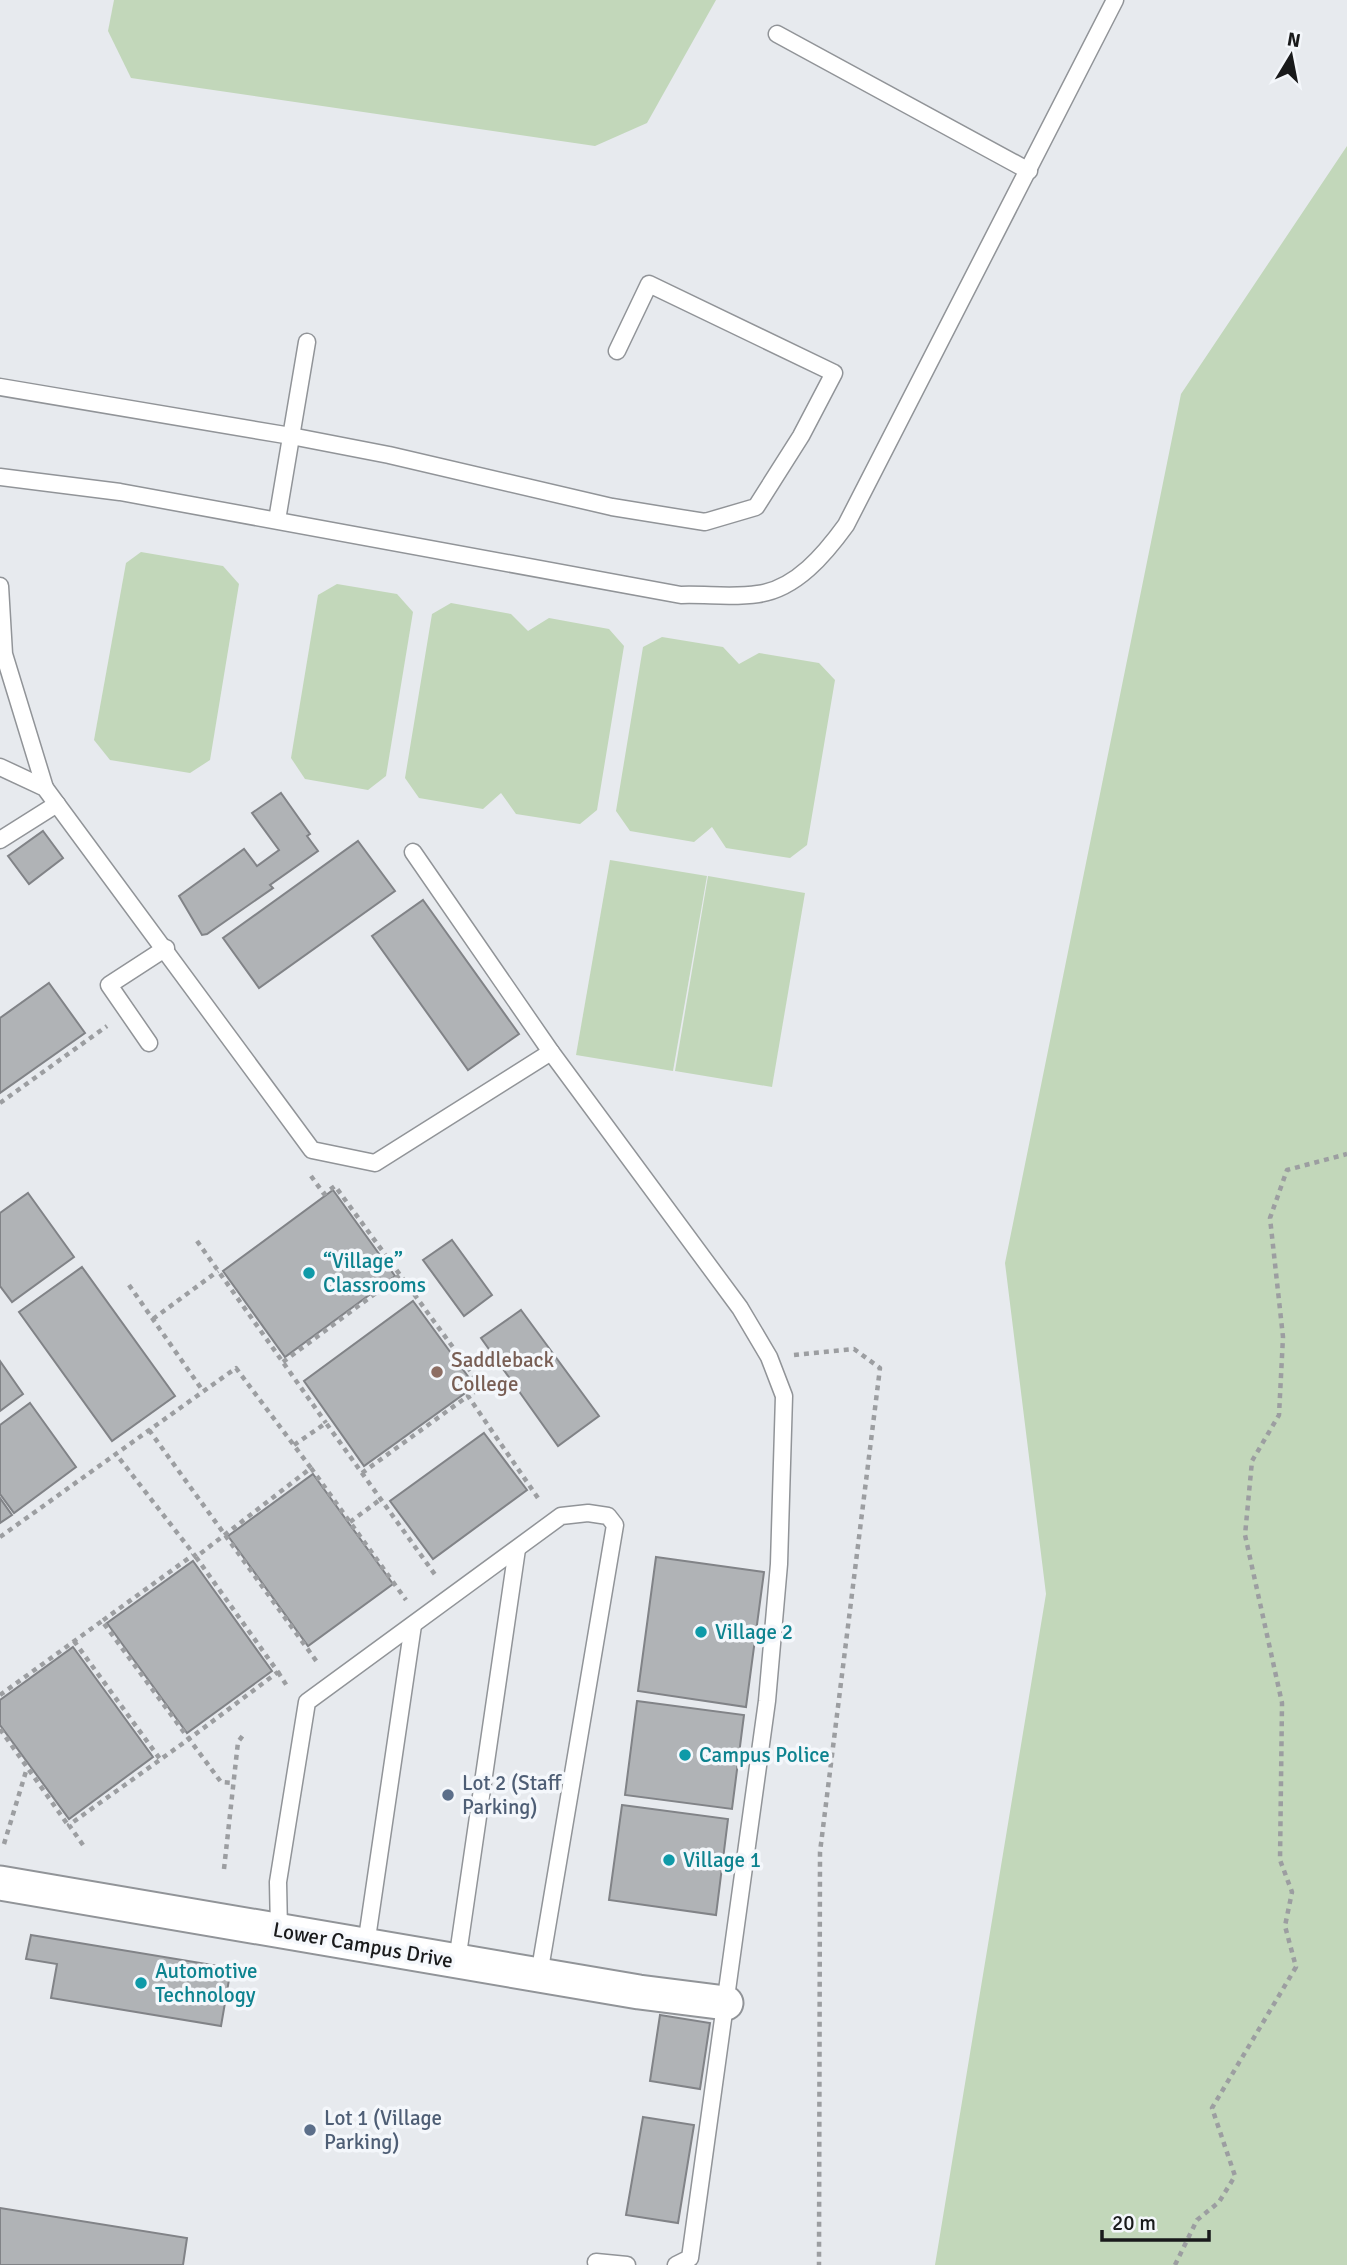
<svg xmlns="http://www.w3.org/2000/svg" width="1347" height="2265" viewBox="0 0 1347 2265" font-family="Signika,sans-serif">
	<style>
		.green { fill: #c2d7ba }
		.building { fill: #b0b3b6; stroke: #818387; stroke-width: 2 }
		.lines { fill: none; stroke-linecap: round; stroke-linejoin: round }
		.lane-casing { stroke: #919498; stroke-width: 19 }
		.street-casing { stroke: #919498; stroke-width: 37 }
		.path { stroke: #9c9ea1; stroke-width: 4.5; stroke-dasharray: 5 5; stroke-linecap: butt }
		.lane { stroke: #fff; stroke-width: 16 }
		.street { stroke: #fff; stroke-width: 33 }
		.culture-dot { fill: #0f9aa8; stroke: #f4f7fb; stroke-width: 2.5 }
		.education-dot { fill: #8d6e63; stroke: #f4f7fb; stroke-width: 2.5 }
		.service-dot { fill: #5c6f8a; stroke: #f4f7fb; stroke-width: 2.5 }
		.labels { text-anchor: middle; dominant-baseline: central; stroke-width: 7; stroke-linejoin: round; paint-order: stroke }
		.culture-label { font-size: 21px; fill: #0d838f; stroke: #f4f7fb; text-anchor: start }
		.education-label { font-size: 21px; fill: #785e54; stroke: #f4f7fb; text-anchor: start }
		.service-label { font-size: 21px; fill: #4e5e75; stroke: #f4f7fb; text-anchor: start }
		.street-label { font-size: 21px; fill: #191a1b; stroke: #f4f7fb }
	</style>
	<rect width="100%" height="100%" fill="#e7eaee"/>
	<!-- green -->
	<g class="green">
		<polygon points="114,0 716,0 647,123 595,146 131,78 108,31"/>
		<polygon points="1347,146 1347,2265 935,2265 1046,1594 1005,1263 1181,394"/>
		<polygon points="141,552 223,566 239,584 210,760 190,773 110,760 94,740 126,563"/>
		<polygon points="337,584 397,594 413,612 386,776 368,790 305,779 291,758 318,595"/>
		<polygon points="451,603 511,614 528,631 549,618 609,629 624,646 597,810 580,824 516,814 501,793 483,809 419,798 405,778 432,614"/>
		<polygon points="662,637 723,647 739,664 759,653 819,663 835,680 807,845 790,858 726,848 712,827 694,842 630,831 616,811 643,647"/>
		<polygon points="610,860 707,876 673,1071 576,1055"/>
		<polygon points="708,876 805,893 772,1087 675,1071"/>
	</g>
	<!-- building -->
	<g class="building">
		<polygon points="281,793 310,834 307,836 318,851 270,885 273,888 207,934 202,935 179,896 244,849 257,866 279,850 252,813"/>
		<polygon points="43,831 63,858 29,884 8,856"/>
		<polygon points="358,841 395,891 259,988 223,938"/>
		<polygon points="423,900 519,1034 468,1070 372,936"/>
		<polygon points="49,983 85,1033 0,1093 0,1018"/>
		<polygon points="333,1190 395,1276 285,1357 223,1271"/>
		<polygon points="28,1193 74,1257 12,1302 0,1286 0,1213"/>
		<polygon points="452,1240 492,1295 464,1316 423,1260"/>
		<polygon points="82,1267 175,1396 112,1441 19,1312"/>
		<polygon points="413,1301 475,1386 364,1466 304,1381"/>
		<polygon points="521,1310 599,1416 558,1446 481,1338"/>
		<polygon points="0,1361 23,1394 0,1411"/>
		<polygon points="30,1403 76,1467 14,1513 0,1494 0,1425"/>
		<polygon points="484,1433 527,1490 433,1559 390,1501"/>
		<polygon points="313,1474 393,1584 308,1646 228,1536"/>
		<polygon points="0,1498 12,1515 0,1523"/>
		<polygon points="656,1557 764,1572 746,1707 638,1691"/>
		<polygon points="193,1561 272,1671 187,1733 107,1623"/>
		<polygon points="73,1647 153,1757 69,1819 0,1725 0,1700"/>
		<polygon points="637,1701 744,1715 732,1809 625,1795"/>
		<polygon points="622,1805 728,1819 716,1915 609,1900"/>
		<polygon points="31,1935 231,1968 221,2026 51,1998 57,1964 26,1959"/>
		<polygon points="660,2015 710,2023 700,2089 650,2081"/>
		<polygon points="643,2117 694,2125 678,2223 626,2215"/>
		<polygon points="0,2208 187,2238 183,2265 0,2265"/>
	</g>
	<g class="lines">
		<defs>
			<g id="lane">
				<polyline points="777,34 1029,171"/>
				<polyline points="0,387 291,436 389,455 612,507 705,522 756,507 801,436 834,373 649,284 617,351"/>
				<path d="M0 477 120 492 681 595C706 594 733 598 758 594 796 589 825 554 846 525L1115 0"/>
				<polyline points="277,520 307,342"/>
				<polyline points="0,586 4,654 45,788"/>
				<polyline points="0,767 45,788 312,1150 375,1163 551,1052"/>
				<polyline points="0,840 57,804"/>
				<polyline points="413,852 551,1052 740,1308 769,1357 784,1396 779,1564 767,1701 690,2258 676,2265"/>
				<polyline points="149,1043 109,985 166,948"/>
				<polyline points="279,1931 278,1882 307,1702 561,1516 588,1513 608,1516 615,1525 539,1975"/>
				<polyline points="366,1945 413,1625"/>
				<polyline points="457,1961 517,1549"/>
				<polyline points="596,2262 627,2265"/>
			</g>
			<polyline id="street" points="0,1883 639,1992 726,2003"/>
		</defs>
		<!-- lane casing -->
		<use href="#lane" class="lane-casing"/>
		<!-- street casing -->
		<use href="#street" class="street-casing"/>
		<!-- path -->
		<g class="path">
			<polyline points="0,1103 107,1026"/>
			<polyline points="311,1176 324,1194 335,1186 482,1387 468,1396 540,1501"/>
			<polyline points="197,1241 326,1423"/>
			<polyline points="129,1285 203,1391"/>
			<polyline points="153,1319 218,1271"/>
			<polyline points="794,1355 854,1349 880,1368 820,1852 819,2265"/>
			<polyline points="283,1362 400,1275"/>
			<polyline points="149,1430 317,1662"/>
			<polyline points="294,1445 326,1423 436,1576"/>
			<polyline points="311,1468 406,1600"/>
			<polyline points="362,1473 468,1396"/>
			<polyline points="350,1522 381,1499"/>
			<polyline points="0,1537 236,1368 311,1468 196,1557 116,1454"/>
			<polyline points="196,1557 278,1672 189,1739 221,1782 234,1783"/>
			<polyline points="74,1641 160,1759"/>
			<polyline points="278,1672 287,1686"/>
			<polyline points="0,1695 102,1621"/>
			<polyline points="0,1729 68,1825"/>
			<polyline points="4,1844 27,1768"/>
			<polyline points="83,1845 69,1825 189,1739 102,1621 193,1555"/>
			<polyline points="224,1869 238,1742 244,1734"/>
			<polyline points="1175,2265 1197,2220 1219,2202 1235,2176 1212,2108 1296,1967 1285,1926 1292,1892 1280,1860 1282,1703 1245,1535 1252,1461 1279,1415 1283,1337 1270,1218 1287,1170 1347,1154"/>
		</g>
		<!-- lane -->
		<use href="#lane" class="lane"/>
		<!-- street -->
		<use href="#street" class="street"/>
	</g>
	<!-- markers -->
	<g class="culture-dot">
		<circle cx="309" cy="1273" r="7"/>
		<circle cx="701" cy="1632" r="7"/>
		<circle cx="685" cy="1755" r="7"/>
		<circle cx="669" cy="1860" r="7"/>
		<circle cx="141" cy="1983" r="7"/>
	</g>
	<circle class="education-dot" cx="437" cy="1372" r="7"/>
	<g class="service-dot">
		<circle cx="448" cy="1795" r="7"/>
		<circle cx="310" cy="2130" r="7"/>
	</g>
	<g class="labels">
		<!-- culture labels -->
		<g class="culture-label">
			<text x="323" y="1261">“Village”<tspan x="323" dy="24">Classrooms</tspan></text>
			<text x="715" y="1632">Village 2</text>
			<text x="699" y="1755">Campus Police</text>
			<text x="683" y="1860">Village 1</text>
			<text x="155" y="1971">Automotive<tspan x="155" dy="24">Technology</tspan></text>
		</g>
		<!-- education labels -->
		<g class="education-label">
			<text x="451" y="1360">Saddleback<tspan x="451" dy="24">College</tspan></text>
		</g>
		<!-- service labels -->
		<g class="service-label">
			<text x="462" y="1783">Lot 2 (Staff<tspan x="462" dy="24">Parking)</tspan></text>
			<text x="324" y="2118">Lot 1 (Village<tspan x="324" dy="24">Parking)</tspan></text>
		</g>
		<!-- street labels -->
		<g class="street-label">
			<text transform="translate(363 1945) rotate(10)">Lower Campus Drive</text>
		</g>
	</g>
	<!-- north arrow -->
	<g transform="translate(1291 56) rotate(10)" stroke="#f4f7fb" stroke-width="5" paint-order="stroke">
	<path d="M0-5L12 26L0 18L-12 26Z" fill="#191a1b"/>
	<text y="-10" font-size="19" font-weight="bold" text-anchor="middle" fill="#191a1b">N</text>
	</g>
	<!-- scale -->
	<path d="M1102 2230v10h107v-10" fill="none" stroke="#191a1b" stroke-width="3.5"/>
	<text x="1112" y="2230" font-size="21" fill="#191a1b" stroke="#f4f7fb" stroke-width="5" paint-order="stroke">20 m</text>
</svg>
